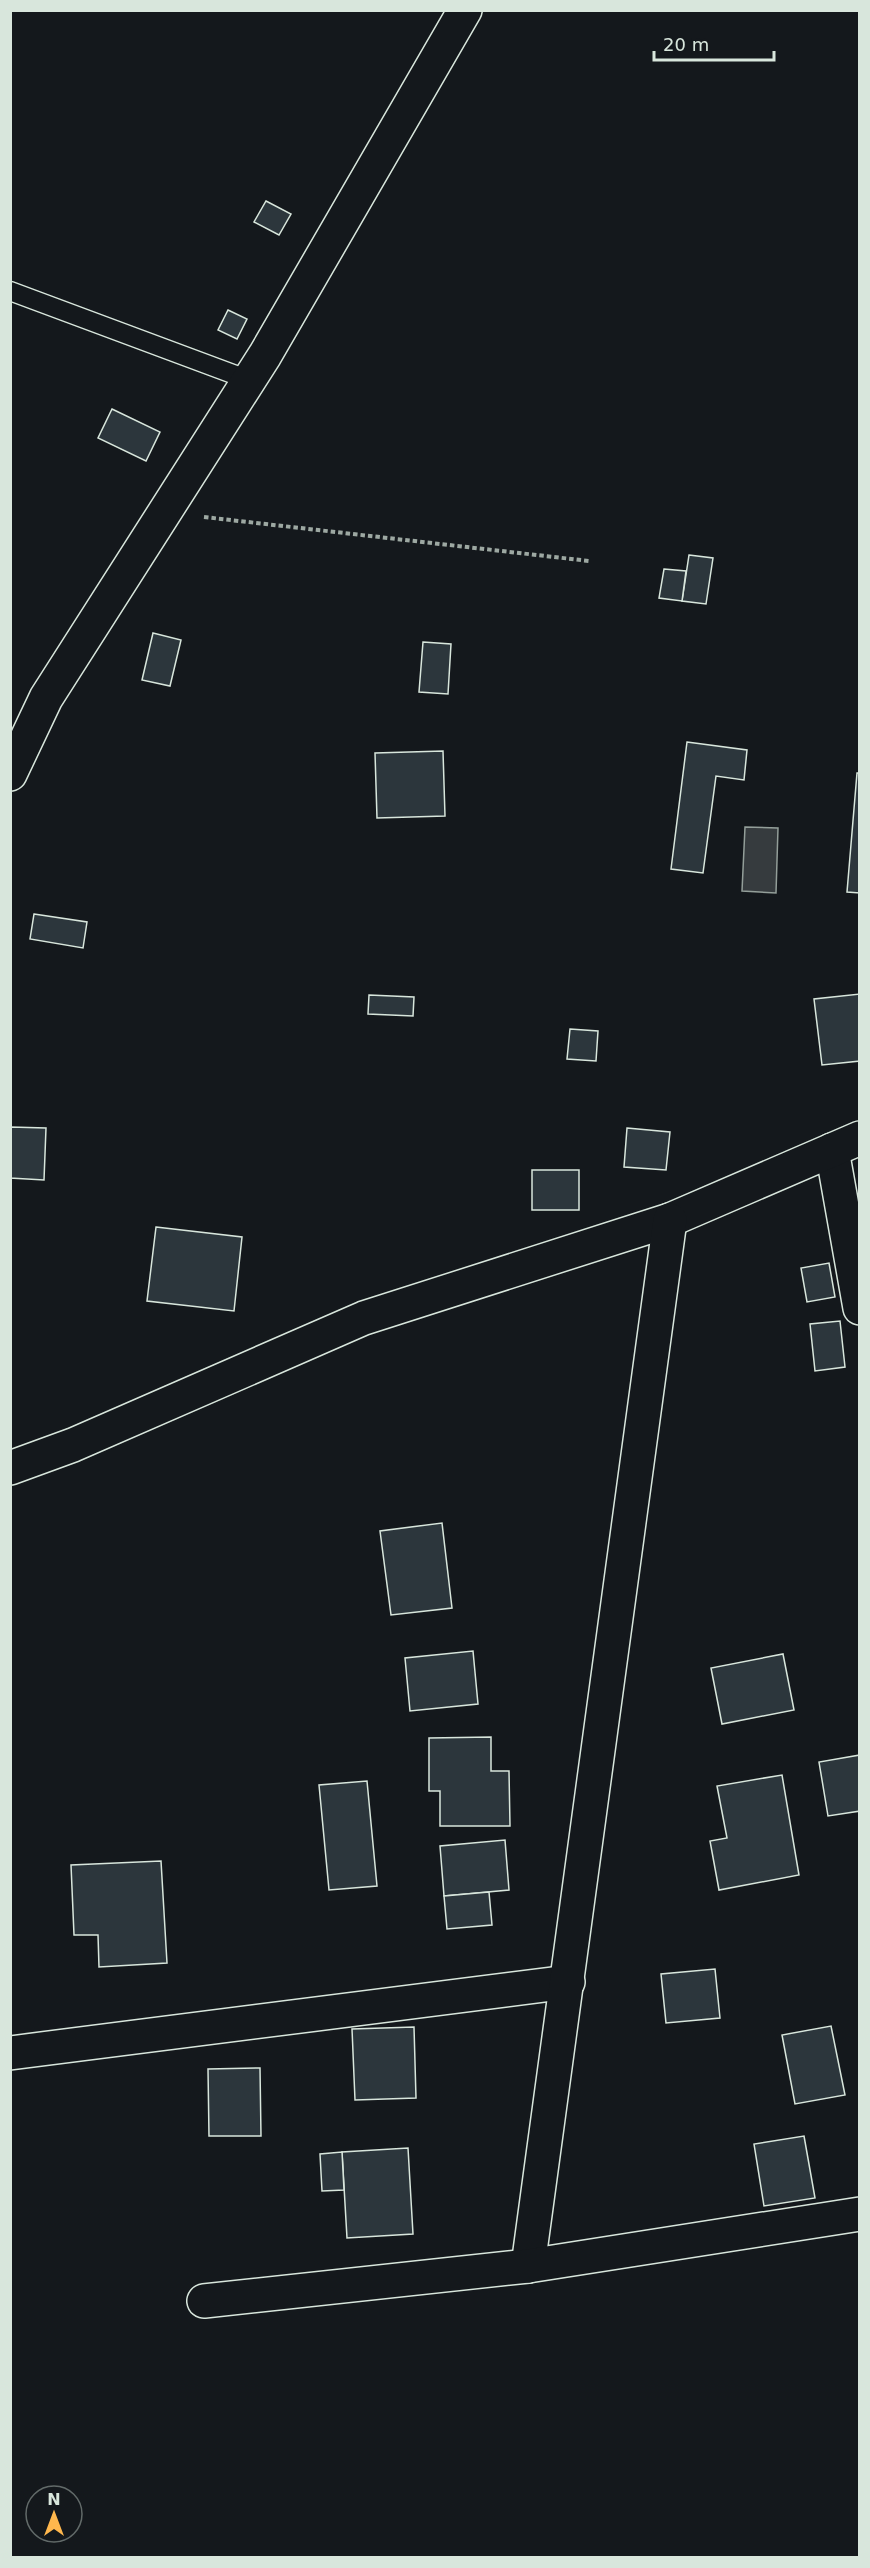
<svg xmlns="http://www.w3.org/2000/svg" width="870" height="2568" viewBox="0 0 870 2568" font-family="'DejaVu Sans',sans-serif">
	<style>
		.water { fill: #363b3e; stroke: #939e99; stroke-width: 1.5 }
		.building { fill: #2c363c; stroke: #d8e6dc; stroke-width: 1.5 }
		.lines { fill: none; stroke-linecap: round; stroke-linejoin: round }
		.service-casing { stroke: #d8e6dc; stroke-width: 21 }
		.minor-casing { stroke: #d8e6dc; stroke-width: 36 }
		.tertiary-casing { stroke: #d8e6dc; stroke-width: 36 }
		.path { stroke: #9da8a2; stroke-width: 4; stroke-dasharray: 4.5 3; stroke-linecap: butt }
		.service { stroke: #14181c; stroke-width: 18 }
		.minor { stroke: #14181c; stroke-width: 33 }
		.tertiary { stroke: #14181c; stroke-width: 33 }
	</style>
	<rect width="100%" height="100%" fill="#14181c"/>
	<!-- water -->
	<polygon class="water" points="745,827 778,828 776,893 742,891"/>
	<!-- building -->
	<g class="building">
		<polygon points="266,201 291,214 279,235 254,222"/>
		<polygon points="228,310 247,319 237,339 218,330"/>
		<polygon points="112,409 160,432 146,461 98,438"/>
		<polygon points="689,555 713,558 706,604 682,601"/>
		<polygon points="664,569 686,571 682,601 659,598"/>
		<polygon points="153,633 181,640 170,686 142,680"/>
		<polygon points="423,642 451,644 448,694 419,692"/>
		<polygon points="687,742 747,750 744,780 716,776 703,873 671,869"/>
		<polygon points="443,751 445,816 377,818 375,753"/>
		<polygon points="857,773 860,773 860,893 847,892"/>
		<polygon points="34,914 87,922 83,948 30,939"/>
		<polygon points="860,994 860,1061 822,1065 814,999"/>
		<polygon points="369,995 414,997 413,1016 368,1014"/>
		<polygon points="570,1029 598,1031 596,1061 567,1059"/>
		<polygon points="10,1127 46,1128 44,1180 10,1178"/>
		<polygon points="627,1128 670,1132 666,1170 624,1167"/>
		<rect x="532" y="1170" width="47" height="40"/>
		<polygon points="156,1227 242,1237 234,1311 147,1301"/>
		<polygon points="829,1263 835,1297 807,1302 801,1268"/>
		<polygon points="840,1321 845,1367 815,1371 810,1324"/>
		<polygon points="442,1523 452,1608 391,1615 380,1531"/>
		<polygon points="473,1651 478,1704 410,1711 405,1658"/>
		<polygon points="783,1654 794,1710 722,1724 711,1668"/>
		<polygon points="491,1737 491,1771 509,1771 510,1826 440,1826 440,1791 429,1791 429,1738"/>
		<polygon points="860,1755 860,1811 828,1816 819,1762"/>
		<polygon points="782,1775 799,1875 719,1890 710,1841 727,1838 717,1786"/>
		<polygon points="367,1781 377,1886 329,1890 319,1785"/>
		<polygon points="505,1840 509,1890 444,1896 440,1846"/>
		<polygon points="161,1861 167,1963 99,1967 98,1935 74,1935 71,1865"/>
		<polygon points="489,1892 492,1925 447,1929 444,1896"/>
		<polygon points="715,1969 720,2018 666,2023 661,1974"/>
		<polygon points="831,2026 845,2095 795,2104 782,2035"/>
		<polygon points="414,2027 416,2098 355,2100 352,2029"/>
		<polygon points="260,2068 261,2136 209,2136 208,2069"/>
		<polygon points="804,2136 815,2198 764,2206 754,2144"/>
		<polygon points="408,2148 413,2234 347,2238 342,2152"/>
		<polygon points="342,2152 344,2190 322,2191 320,2154"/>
	</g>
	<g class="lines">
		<defs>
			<polyline id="service" points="10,291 249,380"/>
			<g id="minor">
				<polyline points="832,1150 860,1308"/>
				<polyline points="10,1468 73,1445 364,1318 670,1220 860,1138"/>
				<polyline points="10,2053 568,1982"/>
				<polyline points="528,2266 670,1220"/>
				<polyline points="204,2301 528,2266 860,2214"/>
			</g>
			<polyline id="tertiary" points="10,774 46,698 265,355 465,10"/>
		</defs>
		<!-- service casing -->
		<use href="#service" class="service-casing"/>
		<!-- minor casing -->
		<use href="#minor" class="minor-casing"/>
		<!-- tertiary casing -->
		<use href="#tertiary" class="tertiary-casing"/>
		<!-- path -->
		<polyline class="path" points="204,517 589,561"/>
		<!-- service -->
		<use href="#service" class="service"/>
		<!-- minor -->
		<use href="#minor" class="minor"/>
		<!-- tertiary -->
		<use href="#tertiary" class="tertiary"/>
	</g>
	<!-- border -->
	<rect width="870" height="2568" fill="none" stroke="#d8e6dc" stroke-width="24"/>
	<!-- north arrow -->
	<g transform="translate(54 2514)"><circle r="28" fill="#14181c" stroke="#626a69" stroke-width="1.5"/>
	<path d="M0-4.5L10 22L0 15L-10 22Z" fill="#ffb74d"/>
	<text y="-9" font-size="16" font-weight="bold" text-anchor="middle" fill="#d8e6dc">N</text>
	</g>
	<!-- scale -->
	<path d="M654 51v9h120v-9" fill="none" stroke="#d8e6dc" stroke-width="3"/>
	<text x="663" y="51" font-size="18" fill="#d8e6dc" stroke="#14181c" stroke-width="4.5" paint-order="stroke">20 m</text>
</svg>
